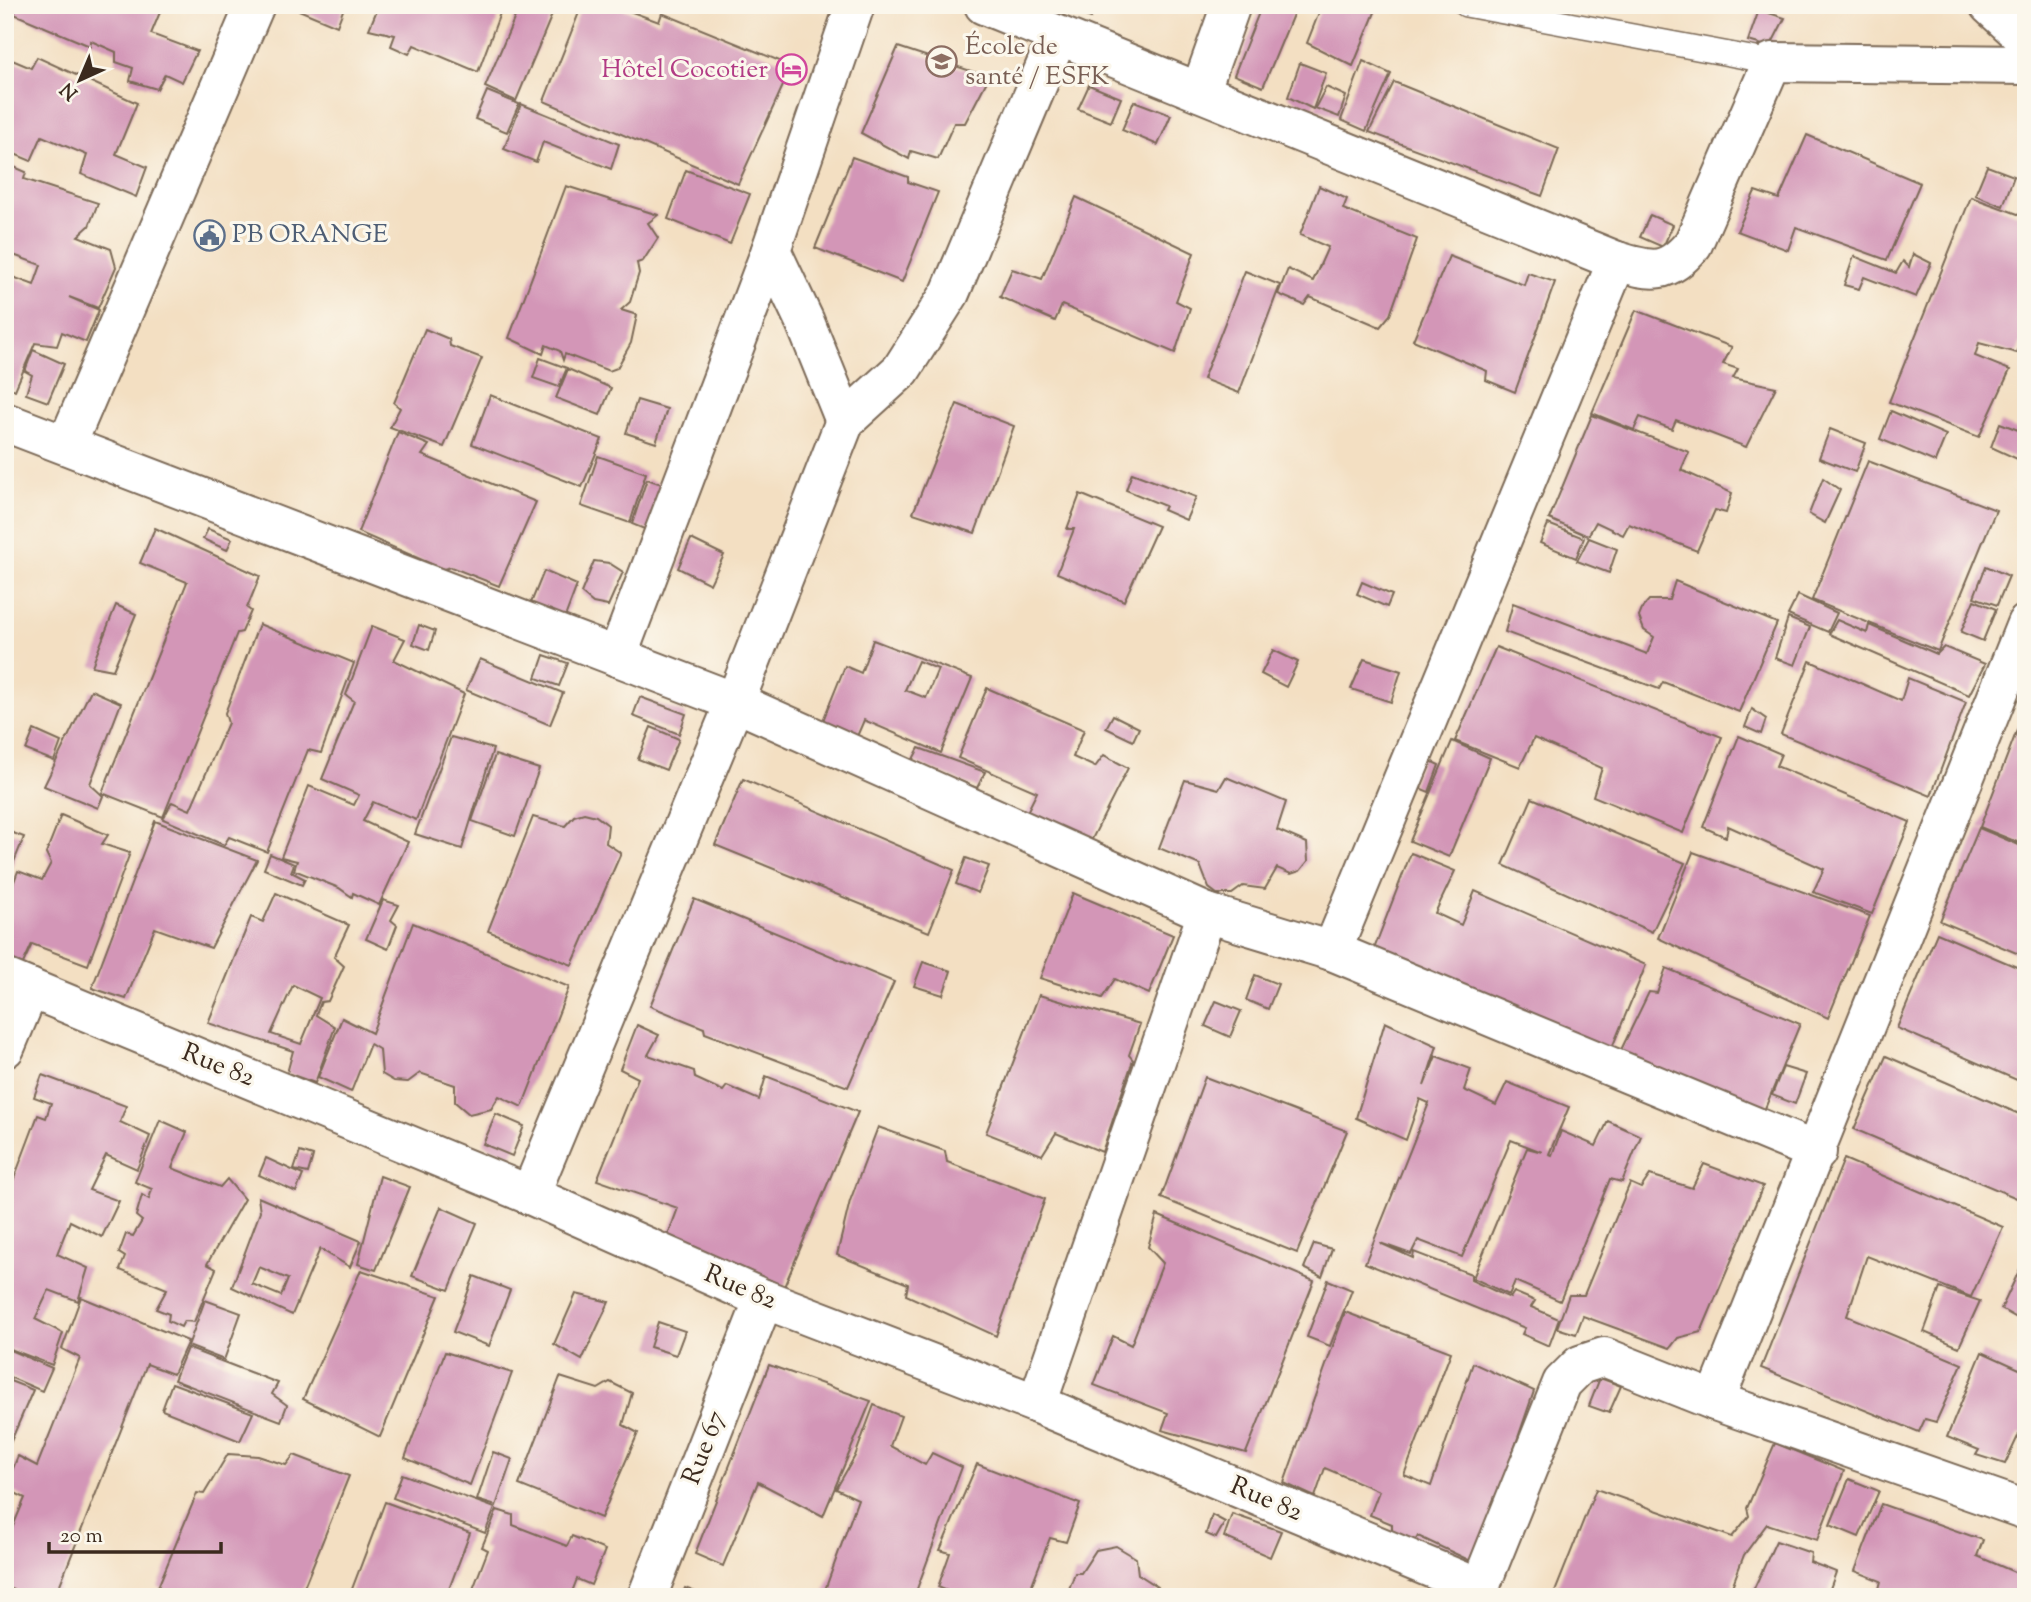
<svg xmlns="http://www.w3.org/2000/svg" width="2031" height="1602" viewBox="0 0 2031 1602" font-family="'Sorts Mill Goudy',serif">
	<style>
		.building { fill: #d396b7; fill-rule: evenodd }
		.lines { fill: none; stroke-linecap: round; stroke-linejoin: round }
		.service-casing { stroke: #7b6957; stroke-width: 26 }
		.minor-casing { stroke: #7b6957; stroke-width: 42 }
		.service { stroke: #fff; stroke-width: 23 }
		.minor { stroke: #fff; stroke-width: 38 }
		.labels { text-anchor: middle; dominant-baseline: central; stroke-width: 6; stroke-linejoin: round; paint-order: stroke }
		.education-label { font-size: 26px; fill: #785e54; stroke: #fbf7ec; text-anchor: start }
		.hotel-label { font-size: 26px; fill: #b23c85; stroke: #fbf7ec; text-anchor: end }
		.service-label { font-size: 26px; fill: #4e5e75; stroke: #fbf7ec; text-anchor: start }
		.street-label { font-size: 26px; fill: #3b2a1e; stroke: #fbf7ec }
	</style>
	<rect width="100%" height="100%" fill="#fbf7ec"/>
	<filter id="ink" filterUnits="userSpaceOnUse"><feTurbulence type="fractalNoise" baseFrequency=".0143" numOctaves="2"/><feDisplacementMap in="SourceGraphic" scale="14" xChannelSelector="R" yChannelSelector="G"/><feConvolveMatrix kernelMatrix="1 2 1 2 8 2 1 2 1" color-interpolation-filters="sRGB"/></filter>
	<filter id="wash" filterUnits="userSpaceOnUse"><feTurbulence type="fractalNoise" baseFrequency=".00686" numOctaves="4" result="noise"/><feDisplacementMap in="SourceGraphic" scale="28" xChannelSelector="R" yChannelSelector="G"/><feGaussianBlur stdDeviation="1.57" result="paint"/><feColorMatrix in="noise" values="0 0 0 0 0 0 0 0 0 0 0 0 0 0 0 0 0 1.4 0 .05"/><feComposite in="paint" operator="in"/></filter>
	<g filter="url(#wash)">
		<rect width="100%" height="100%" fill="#f3dfc2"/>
		<g id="blocks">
			<!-- building -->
			<g class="building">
				<polygon points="18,5 163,5 151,34 197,51 182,82 165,74 157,89 130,81 133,68 116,62 116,52 91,41 90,46 14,14"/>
				<polygon points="287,5 345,5 337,26"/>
				<polygon points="379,5 503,5 478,72 414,45 409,54 391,46 395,35 369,29"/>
				<polygon points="520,5 556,5 516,101 485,87"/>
				<polygon points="582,5 613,5 659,22 662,13 792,66 738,184 544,101"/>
				<polygon points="1054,5 1096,5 1091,18"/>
				<polygon points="1262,5 1297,5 1263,87 1234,75"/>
				<polygon points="1322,5 1378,5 1353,66 1307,43"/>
				<polygon points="1759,10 1785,18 1770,47 1748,41"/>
				<polygon points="898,47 989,77 965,123 954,123 938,159 911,151 909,159 861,133"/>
				<polygon points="5,57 31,68 37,57 137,103 116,154 147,167 136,197 81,174 87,155 42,136 31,161 5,150 5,138 11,124 5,122"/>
				<polygon points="1363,61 1391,74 1366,131 1341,120"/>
				<polygon points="1300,63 1326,73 1313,109 1288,97"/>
				<polygon points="1394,82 1559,149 1542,196 1369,132"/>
				<polygon points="1089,85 1121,98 1111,122 1078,109"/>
				<polygon points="1326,87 1346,96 1339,117 1315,108"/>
				<polygon points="487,91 519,104 507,132 475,119"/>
				<polygon points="1134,101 1171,115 1158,145 1122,130"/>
				<polygon points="521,104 619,144 611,169 543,142 536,162 504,149"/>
				<polygon points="1807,135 1920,183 1887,260 1796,227 1788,250 1737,231 1755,191 1779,199"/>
				<polygon points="852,157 908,177 908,182 938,192 902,282 815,248"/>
				<polygon points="5,163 26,172 24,179 98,203 89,226 78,236 111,249 116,267 98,308 69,297 99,310 86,342 62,332 57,346 35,343 15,390 5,386 5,280 13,277 34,285 41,265 5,252"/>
				<polygon points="1987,166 2014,176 2003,206 1975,195"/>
				<polygon points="686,170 750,194 730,244 668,219"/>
				<polygon points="566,186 658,215 648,223 658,238 643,261 637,263 639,273 630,302 621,310 637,315 631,343 617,368 609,371 565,354 563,360 560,351 546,345 543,354 509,338"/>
				<polygon points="1319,186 1347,199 1343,209 1417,239 1390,315 1380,327 1310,297 1304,305 1278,294 1288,269 1313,281 1328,247 1300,235"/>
				<polygon points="1076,197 1194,253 1176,301 1190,308 1175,353 1062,305 1055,321 1000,297 1012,269 1042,279"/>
				<polygon points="1971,197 2026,217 2026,328 2017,353 1979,343 1975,356 2010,370 1979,437 1889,402"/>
				<polygon points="1650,215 1673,225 1663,247 1640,237"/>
				<polygon points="1913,254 1931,263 1916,297 1864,277 1859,289 1844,285 1854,256 1896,273 1903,261 1909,267"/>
				<polygon points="1449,256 1524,285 1528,273 1555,282 1515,392 1486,380 1487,371 1413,340"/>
				<polygon points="1245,271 1280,285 1239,393 1203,379"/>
				<polygon points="1636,310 1732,347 1723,364 1738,369 1733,378 1776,387 1746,447 1676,420 1672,429 1640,417 1634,430 1592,413"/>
				<polygon points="425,329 449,339 450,346 482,358 444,447 390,427 400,408 394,403"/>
				<polygon points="33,350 64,364 48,402 26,394 32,375 25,371"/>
				<polygon points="540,358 567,368 559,387 533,378"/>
				<polygon points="568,369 611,388 600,415 556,398"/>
				<polygon points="490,395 602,439 582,487 472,444"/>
				<polygon points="637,400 667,409 656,443 626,433"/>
				<polygon points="957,404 1014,426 975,533 913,513"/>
				<polygon points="1891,411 1946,435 1935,462 1880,439"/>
				<polygon points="1592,415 1689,452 1681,470 1732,493 1726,513 1715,510 1697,551 1629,524 1623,535 1596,522 1588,536 1549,519"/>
				<polygon points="2000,423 2026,433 2026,463 1991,447"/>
				<polygon points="1830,429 1866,443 1855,472 1819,458"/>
				<polygon points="398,432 429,445 422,455 536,502 499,586 451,567 443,569 358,532"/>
				<polygon points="598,456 646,473 630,523 581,506"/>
				<polygon points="1868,461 1996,510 1938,651 1812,600"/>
				<polygon points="1132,473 1196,497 1186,520 1163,510 1165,506 1126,490"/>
				<polygon points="1823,478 1840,490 1825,523 1809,514"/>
				<polygon points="647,479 673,488 654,533 632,524"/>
				<polygon points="1080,494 1158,526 1124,601 1057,573 1074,529 1067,529"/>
				<polygon points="1548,524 1584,538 1576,558 1540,543"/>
				<polygon points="155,528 260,576 247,608 251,611 242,632 237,633 163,817 102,793 187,582 140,563"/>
				<polygon points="208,529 232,539 227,550 203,539"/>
				<polygon points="1589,538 1617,549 1609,573 1577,561"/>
				<polygon points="691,539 724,555 710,584 678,568"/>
				<polygon points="594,561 609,563 623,572 608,606 593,603 581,593"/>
				<polygon points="1986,566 2009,576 1997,605 1974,597"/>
				<polygon points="544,571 577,585 565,617 531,603"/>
				<polygon points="1675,581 1777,623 1739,712 1663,682 1659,689 1505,632 1513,603 1647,654 1654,637 1644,630 1639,617 1643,607 1649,600 1669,600"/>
				<polygon points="1362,582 1392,595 1387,607 1357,594"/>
				<polygon points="1798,595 1837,613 1828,632 1788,615"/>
				<polygon points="1974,600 1996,609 1983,641 1961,632"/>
				<polygon points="116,605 136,614 113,670 92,666"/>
				<polygon points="1788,618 1810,627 1795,665 1775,658"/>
				<polygon points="1837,620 1867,633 1869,625 1937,654 1944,647 1985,664 1969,695 1829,634"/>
				<polygon points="259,624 354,663 321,753 308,750 267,852 229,837 224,845 163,819 172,802 190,810 228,723 225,713"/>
				<polygon points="419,625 435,631 429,650 413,644"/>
				<polygon points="372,626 405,639 394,660 464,694 416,820 373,802 363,821 408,842 379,905 353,893 352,897 339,888 294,870 297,861 281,857 309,786 354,805 359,795 322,779 354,701 346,695"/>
				<path d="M873 640 972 678 941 753 864 720 852 748 818 733 845 666 861 673ZM918 661 938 669 926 698 905 690Z"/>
				<polygon points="1496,647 1722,737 1683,833 1593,796 1602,768 1534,738 1520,767 1455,741"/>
				<polygon points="1273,650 1298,662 1286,687 1261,674"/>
				<polygon points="544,655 568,663 559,686 536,678"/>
				<polygon points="480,659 563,693 550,725 466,690"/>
				<polygon points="1364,659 1401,671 1391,702 1351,689"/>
				<polygon points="1810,661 1901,701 1908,678 1966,702 1931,796 1781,734"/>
				<polygon points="987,688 1084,730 1073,757 1095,767 1104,755 1128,768 1086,851 1024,818 1037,792 958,758"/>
				<polygon points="91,690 121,703 90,784 103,796 98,808 44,786"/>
				<polygon points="640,697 686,714 679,734 633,716"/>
				<polygon points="1752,709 1766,719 1761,734 1745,727"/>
				<polygon points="1113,715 1139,728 1133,741 1106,728"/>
				<polygon points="2019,725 2026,727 2026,841 2022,840 2022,844 1980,827"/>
				<polygon points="651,727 679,739 666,770 638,759"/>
				<polygon points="34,730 61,742 54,761 26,750"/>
				<polygon points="1739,736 1781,754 1776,766 1910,822 1872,914 1813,892 1824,869 1728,826 1726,837 1703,827"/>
				<polygon points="451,737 493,749 462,849 415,834"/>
				<polygon points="1452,741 1490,758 1449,857 1410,841"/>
				<polygon points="919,748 985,772 977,788 912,761"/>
				<polygon points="495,755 539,769 515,836 472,821"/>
				<polygon points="1422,757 1439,765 1429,792 1412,785"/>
				<polygon points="1226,777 1286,802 1277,830 1307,843 1308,861 1300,871 1291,874 1277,868 1265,889 1243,886 1232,894 1217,894 1209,888 1200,865 1159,848 1185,780 1219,789"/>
				<polygon points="743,779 954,870 929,932 715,845"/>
				<polygon points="1532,798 1685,863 1652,932 1503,865"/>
				<polygon points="584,813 596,816 608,825 606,843 621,853 572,965 488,931 533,817 565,826 574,816"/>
				<polygon points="61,815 108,835 102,844 130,853 88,965 32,944 21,968 5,961 5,906 18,871 42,880 51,863 46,853"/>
				<polygon points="155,821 257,860 211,948 155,928 126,999 92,988"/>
				<polygon points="1979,828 2026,848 2026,957 1940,921"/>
				<polygon points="5,830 24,837 5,884"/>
				<polygon points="1693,852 1870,916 1828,1018 1658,938"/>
				<polygon points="1411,853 1455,871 1435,913 1461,925 1475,891 1646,965 1609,1055 1371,957"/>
				<polygon points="270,854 294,864 291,872 305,879 302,885 264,869"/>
				<polygon points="966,858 989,866 978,893 956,884"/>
				<path d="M276 893 349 925 334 957 344 966 328 1001 321 1002 316 1015 335 1027 315 1083 287 1073 293 1051 208 1023 251 917 263 922ZM293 985 320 998 301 1044 271 1034Z"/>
				<polygon points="1073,893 1173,935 1149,994 1115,979 1102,998 1040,978"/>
				<polygon points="694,899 894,982 848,1087 705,1033 704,1028 650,1006"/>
				<polygon points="383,900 399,905 391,920 397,925 388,949 366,939"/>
				<polygon points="413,923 569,987 522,1107 499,1096 491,1109 469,1114 455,1102 455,1085 420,1073 408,1082 394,1081 382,1074 380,1050 370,1044 351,1092 318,1077 342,1018 372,1033"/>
				<polygon points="1937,933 2026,971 2026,1084 1897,1028"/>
				<polygon points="923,962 951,971 943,995 914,986"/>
				<polygon points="1666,968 1800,1024 1764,1111 1619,1054 1649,992 1657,993"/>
				<polygon points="1255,975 1278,984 1268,1009 1246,1000"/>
				<polygon points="1039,995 1140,1024 1129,1055 1133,1060 1102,1152 1056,1133 1042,1155 986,1133"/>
				<polygon points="1216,1001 1241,1011 1230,1037 1205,1026"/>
				<polygon points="1385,1022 1437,1046 1424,1086 1436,1056 1471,1069 1464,1090 1496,1105 1507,1082 1569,1107 1549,1154 1552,1155 1561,1131 1596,1146 1608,1121 1641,1136 1622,1182 1610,1179 1560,1301 1515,1281 1509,1295 1473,1278 1527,1148 1542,1152 1511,1140 1462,1257 1418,1240 1411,1254 1380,1243 1413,1258 1414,1252 1471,1274 1471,1280 1510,1298 1514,1292 1535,1301 1531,1307 1559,1319 1549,1346 1522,1334 1525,1328 1365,1263 1429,1103 1420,1099 1406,1140 1356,1118"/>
				<polygon points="637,1025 659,1035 648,1055 694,1071 695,1078 723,1091 727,1086 759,1100 766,1076 858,1112 781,1294 663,1249 678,1208 597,1180 638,1078 620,1069"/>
				<polygon points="1886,1056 2026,1117 2026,1202 1854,1129"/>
				<polygon points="1783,1067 1806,1074 1795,1104 1772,1095"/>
				<polygon points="42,1075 126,1106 120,1122 150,1136 137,1169 106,1155 89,1190 119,1201 102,1237 70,1221 57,1254 88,1268 78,1301 49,1290 35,1319 63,1333 52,1365 5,1347 5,1214 13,1201 7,1197 38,1115 46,1118 51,1103 34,1097"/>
				<polygon points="1205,1077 1347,1131 1297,1253 1161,1198"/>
				<polygon points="496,1114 524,1126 512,1156 483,1144"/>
				<polygon points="160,1120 187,1132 172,1168 220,1187 227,1179 244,1199 207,1264 216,1269 194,1322 184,1321 181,1327 168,1321 169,1314 156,1309 167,1289 120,1270 125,1257 119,1253 126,1234 133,1236 142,1221 136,1216 142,1195 149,1199 152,1189 135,1182"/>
				<polygon points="878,1127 945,1151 947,1162 1045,1199 996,1336 906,1295 908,1284 837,1255 850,1201"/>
				<polygon points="300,1152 313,1156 308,1173 294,1170"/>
				<polygon points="266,1158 303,1175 296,1192 259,1175"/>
				<polygon points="1844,1159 2003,1227 1971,1297 1867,1256 1847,1316 1962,1364 1936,1422 1925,1419 1919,1432 1761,1368"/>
				<polygon points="1704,1164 1763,1186 1701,1332 1678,1338 1670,1348 1583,1316 1576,1334 1557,1328 1569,1295 1584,1295 1630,1183 1641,1188 1650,1175 1692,1188"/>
				<polygon points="380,1176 410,1187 376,1270 358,1264"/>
				<path d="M258 1197 361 1241 350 1267 320 1249 292 1315 232 1287 260 1212ZM259 1267 288 1279 281 1296 252 1284Z"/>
				<polygon points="441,1207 477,1223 449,1290 412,1276"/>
				<polygon points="1157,1215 1314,1281 1246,1453 1162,1430 1168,1413 1094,1385 1113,1336 1131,1345 1163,1263 1148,1247"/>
				<polygon points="1314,1244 1332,1249 1322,1277 1304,1268"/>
				<polygon points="2026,1256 2026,1323 2001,1309"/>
				<polygon points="361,1270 439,1296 380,1437 303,1399"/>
				<polygon points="474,1276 510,1290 489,1346 453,1332"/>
				<polygon points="1328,1280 1352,1290 1330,1346 1307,1337"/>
				<polygon points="1940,1288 1980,1301 1959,1347 1924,1332"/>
				<polygon points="576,1294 609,1302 582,1360 554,1344"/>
				<polygon points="81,1297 188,1341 173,1374 147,1364 55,1597 32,1597 5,1587 5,1545 25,1498 5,1488 18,1456 37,1466 80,1358 62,1349"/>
				<polygon points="205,1300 241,1313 224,1360 188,1346"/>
				<polygon points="1345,1312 1451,1352 1404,1475 1431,1486 1473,1363 1534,1391 1475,1563 1418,1536 1414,1543 1392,1531 1392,1524 1370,1515 1379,1491 1325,1468 1315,1497 1284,1483"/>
				<polygon points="658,1322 685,1331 676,1355 650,1347"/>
				<polygon points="5,1348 52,1368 42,1391 5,1375"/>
				<polygon points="187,1348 278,1383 272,1394 287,1405 281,1421 174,1380"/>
				<polygon points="445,1352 512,1373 470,1485 405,1458"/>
				<polygon points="1982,1352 2026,1372 2026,1435 2019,1434 2005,1464 1976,1455 1979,1450 1947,1437"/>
				<polygon points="769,1365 871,1401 823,1516 758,1482 723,1566 695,1554"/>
				<polygon points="560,1377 598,1389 610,1382 632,1393 623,1425 638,1433 601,1518 519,1485"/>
				<polygon points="1600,1378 1621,1386 1609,1413 1589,1406"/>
				<polygon points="5,1379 33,1390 5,1455"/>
				<polygon points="172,1383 253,1413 240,1441 162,1410"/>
				<polygon points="874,1405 901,1416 890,1446 925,1465 932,1453 962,1467 914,1597 840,1597 825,1590 858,1499 836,1489 855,1456"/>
				<polygon points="1775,1443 1844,1471 1817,1540 1767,1524 1744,1555 1728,1597 1553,1597 1596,1489 1732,1537 1749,1516 1747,1508"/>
				<polygon points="493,1452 512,1459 496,1506 477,1500"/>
				<polygon points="228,1454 258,1456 286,1465 294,1455 349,1476 300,1597 182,1597 158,1587 197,1493 204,1494"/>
				<polygon points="977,1464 1080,1504 1066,1542 1050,1538 1027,1597 961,1597 938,1587 950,1553 940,1550"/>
				<polygon points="402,1474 495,1508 485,1533 393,1498"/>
				<polygon points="1849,1479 1879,1491 1859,1537 1830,1525"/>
				<polygon points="385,1502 470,1533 446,1597 349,1597"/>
				<polygon points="1881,1504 1983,1540 1977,1556 2026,1577 2026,1597 1877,1597 1881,1581 1855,1571"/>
				<polygon points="497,1510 513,1515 513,1525 567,1546 572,1536 605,1550 591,1585 577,1579 570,1597 470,1597 488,1550 482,1547"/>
				<polygon points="1232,1514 1281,1531 1270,1557 1224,1537"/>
				<polygon points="1212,1515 1225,1522 1216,1538 1206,1534"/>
				<polygon points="1776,1541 1811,1553 1810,1562 1836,1572 1827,1597 1750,1597"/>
				<polygon points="1116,1546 1136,1558 1138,1574 1158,1587 1155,1597 1066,1597 1075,1573 1081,1573 1096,1550"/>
				<polygon points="685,1588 708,1597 681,1597"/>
			</g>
		</g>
	</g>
	<g filter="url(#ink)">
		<use href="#blocks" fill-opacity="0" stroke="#7b6957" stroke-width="2"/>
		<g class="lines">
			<defs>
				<polyline id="service" points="1466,5 1772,62"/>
				<g id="minor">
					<path d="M984 5 1617 261C1653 272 1667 275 1693 244L1772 62 2026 65"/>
					<polyline points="1989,5 2026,39"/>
					<polyline points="1200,92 1231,5"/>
					<polyline points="845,421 805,322 771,250 855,5"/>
					<polyline points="5,422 735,702 1207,913 1332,951 1817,1152"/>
					<polyline points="67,444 255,5"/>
					<polyline points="617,657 771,250"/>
					<polyline points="1332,951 1617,261"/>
					<polyline points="5,978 530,1195 764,1299 1037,1404 1479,1588"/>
					<polyline points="5,1048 30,988"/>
					<polyline points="530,1195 735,702 845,421 901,370 950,293 1058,36"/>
					<polyline points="1715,1401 2026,624"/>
					<polyline points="1037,1404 1207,913"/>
					<polyline points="647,1597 764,1299"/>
					<polyline points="1476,1597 1562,1383 1580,1365 1604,1357 1715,1401 2026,1510"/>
				</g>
			</defs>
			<!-- service casing -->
			<use href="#service" class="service-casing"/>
			<!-- minor casing -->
			<use href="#minor" class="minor-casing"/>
			<!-- service -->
			<use href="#service" class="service"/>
			<!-- minor -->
			<use href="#minor" class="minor"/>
		</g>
	</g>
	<!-- icons -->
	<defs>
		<symbol id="school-ring" viewBox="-11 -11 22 22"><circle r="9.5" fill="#fbf7ec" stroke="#8d6e63" stroke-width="1.5"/><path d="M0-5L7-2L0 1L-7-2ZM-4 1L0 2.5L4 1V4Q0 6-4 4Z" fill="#8d6e63"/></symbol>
		<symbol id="hotel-ring" viewBox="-11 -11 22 22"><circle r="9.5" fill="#fbf7ec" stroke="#d1479c" stroke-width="1.5"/><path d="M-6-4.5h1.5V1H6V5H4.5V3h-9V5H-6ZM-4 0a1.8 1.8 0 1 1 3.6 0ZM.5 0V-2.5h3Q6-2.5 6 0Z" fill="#d1479c"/></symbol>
		<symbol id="civic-ring" viewBox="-11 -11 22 22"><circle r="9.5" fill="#fbf7ec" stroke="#5c6f8a" stroke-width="1.5"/><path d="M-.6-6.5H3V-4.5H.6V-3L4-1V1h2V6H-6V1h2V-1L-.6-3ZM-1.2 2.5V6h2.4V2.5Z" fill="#5c6f8a"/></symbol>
	</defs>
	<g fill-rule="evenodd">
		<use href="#school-ring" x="924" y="44" width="35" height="35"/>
		<use href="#hotel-ring" x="774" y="52" width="35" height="35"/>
		<use href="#civic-ring" x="192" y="218" width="35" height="35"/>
	</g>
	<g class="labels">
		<!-- education labels -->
		<g class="education-label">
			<text x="965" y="47">École de<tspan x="965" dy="30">santé / ESFK</tspan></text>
		</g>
		<!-- hotel labels -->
		<g class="hotel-label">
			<text x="768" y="70">Hôtel Cocotier</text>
		</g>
		<!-- service labels -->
		<g class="service-label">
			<text x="232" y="235">PB ORANGE</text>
		</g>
		<!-- street labels -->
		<g class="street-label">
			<text transform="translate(218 1066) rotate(22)">Rue 82</text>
			<text transform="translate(740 1288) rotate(23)">Rue 82</text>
			<text transform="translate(705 1448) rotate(-69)">Rue 67</text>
			<text transform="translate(1266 1500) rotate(23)">Rue 82</text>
		</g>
	</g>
	<!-- margin -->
	<rect width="2031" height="1602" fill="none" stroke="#fbf7ec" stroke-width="28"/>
	<!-- north arrow -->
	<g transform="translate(80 80) rotate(224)" stroke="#fbf7ec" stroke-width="5" paint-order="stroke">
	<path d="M0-5L12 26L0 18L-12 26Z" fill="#3b2a1e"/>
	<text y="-10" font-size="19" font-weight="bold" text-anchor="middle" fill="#3b2a1e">N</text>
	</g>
	<!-- scale -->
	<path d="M49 1542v10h172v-10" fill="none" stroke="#3b2a1e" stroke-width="3.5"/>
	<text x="60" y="1542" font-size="21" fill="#3b2a1e" stroke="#fbf7ec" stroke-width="5" paint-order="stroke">20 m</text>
</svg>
